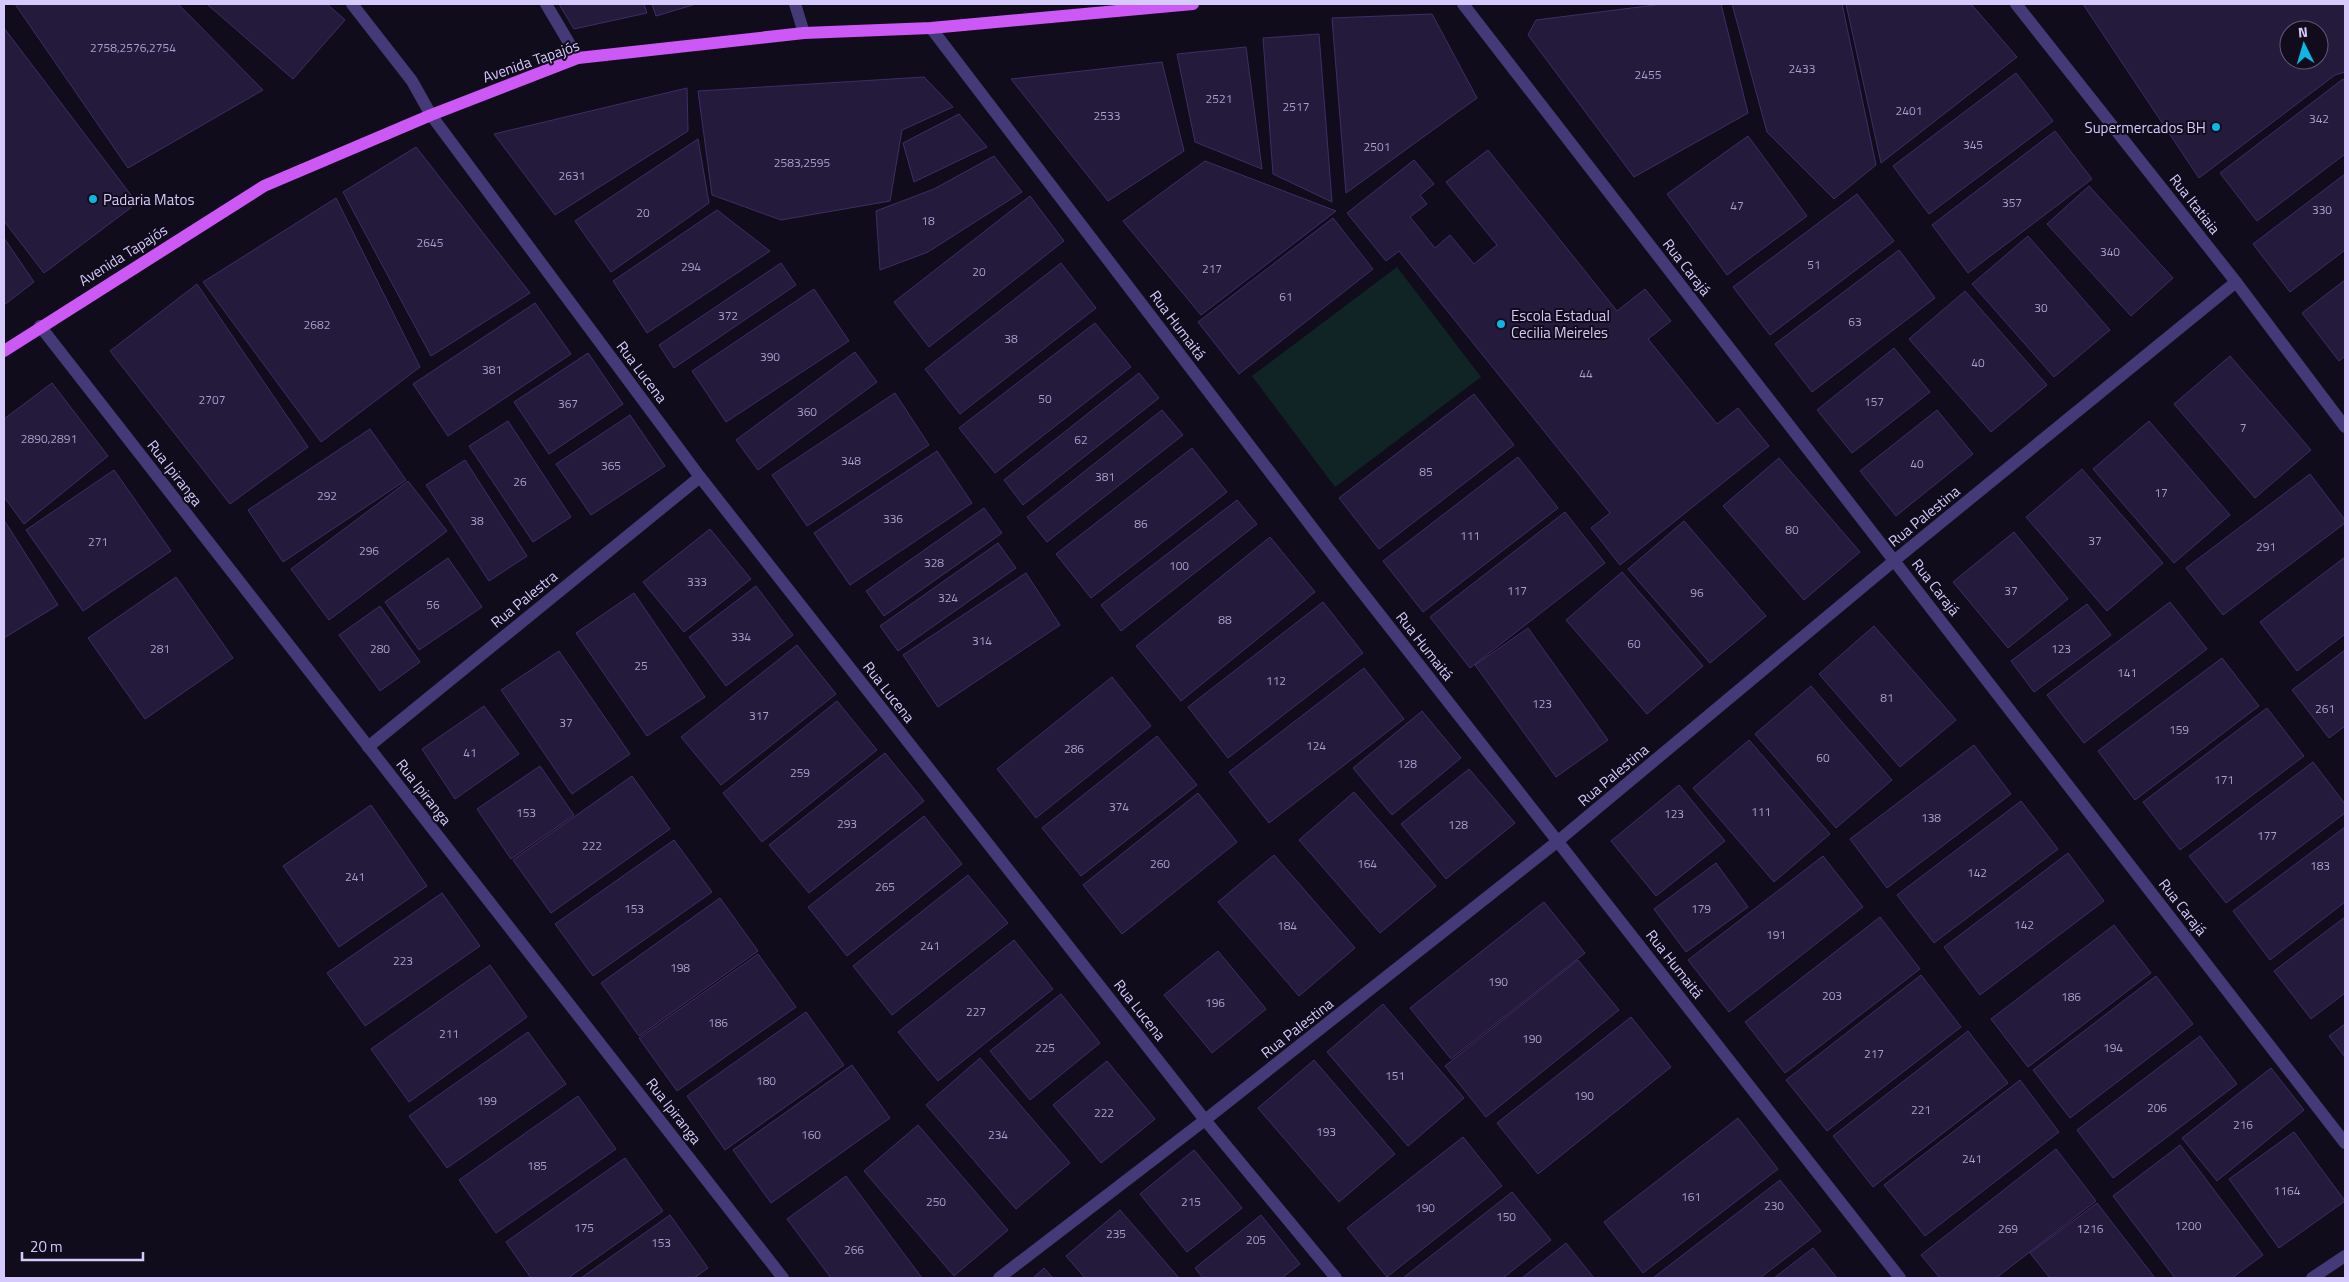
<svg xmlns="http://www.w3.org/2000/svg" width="2349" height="1282" viewBox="0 0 2349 1282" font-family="'Titillium Web',sans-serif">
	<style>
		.green { fill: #102425 }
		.building { fill: #241a3c; stroke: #3f2d66; fill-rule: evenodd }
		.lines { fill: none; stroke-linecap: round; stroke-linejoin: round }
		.minor { stroke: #443a78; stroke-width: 12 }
		.major { stroke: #cc59f5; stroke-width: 12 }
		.poi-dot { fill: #0eb6e4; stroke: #110c1c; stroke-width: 2 }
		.labels { text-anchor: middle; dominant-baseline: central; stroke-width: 4; stroke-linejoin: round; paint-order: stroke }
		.number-label { font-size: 12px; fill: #aa9ecc }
		.street-label { font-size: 15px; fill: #d6cafc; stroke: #110c1c }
		.poi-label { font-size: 15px; fill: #d6cafc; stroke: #110c1c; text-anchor: start }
	</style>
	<rect width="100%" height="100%" fill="#110c1c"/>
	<!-- green -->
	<polygon class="green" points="1397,267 1481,377 1335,487 1252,376"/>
	<!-- building -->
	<g class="building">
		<polygon points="15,4 178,4 263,90 128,168"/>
		<polygon points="209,4 327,4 345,20 293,79 208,5"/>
		<polygon points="559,4 644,4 647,13 574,29"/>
		<polygon points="652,4 696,4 656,16"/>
		<polygon points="1663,4 1721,4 1748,113 1634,177 1528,35 1536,20"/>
		<polygon points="1732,4 1842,4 1876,165 1834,199 1767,132"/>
		<polygon points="1846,4 1971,4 2017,57 1881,163"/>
		<path d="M2083 4H2345V72L2335 75 2199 178ZM2289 30H2319V60H2289Z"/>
		<polygon points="1432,14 1477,98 1346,193 1332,18"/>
		<polygon points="4,28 137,203 44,273 4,221"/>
		<polygon points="1319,34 1332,202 1273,174 1263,38"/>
		<polygon points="1246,47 1262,169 1195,142 1177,54"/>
		<polygon points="1162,62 1184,151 1108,201 1011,79"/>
		<polygon points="2016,73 2053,121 1929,214 1893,166"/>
		<polygon points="924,77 953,107 902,130 890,201 781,220 712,195 698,91"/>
		<polygon points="2343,79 2345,82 2345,154 2257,221 2220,173"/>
		<polygon points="687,88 688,131 555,215 494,134"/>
		<polygon points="959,114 987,147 914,182 903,143"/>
		<polygon points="2055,131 2092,179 1968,273 1932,225"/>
		<polygon points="1748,136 1807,216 1727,275 1667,194"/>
		<polygon points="698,139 709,203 611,272 575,221"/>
		<polygon points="416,147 530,293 431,356 343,192"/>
		<polygon points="1488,150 1617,311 1645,289 1671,321 1648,339 1717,424 1738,408 1769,446 1620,565 1591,528 1610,513 1399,251 1386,261 1347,213 1414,160 1434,184 1420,195 1427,204 1410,217 1435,248 1450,235 1474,264 1497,245 1446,182"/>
		<polygon points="994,156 1022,192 928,252 880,270 876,211 934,189"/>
		<polygon points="1205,161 1336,211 1201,315 1123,221"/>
		<polygon points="2345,174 2345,250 2290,292 2253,244"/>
		<polygon points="2089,186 2173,278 2131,316 2047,224"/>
		<polygon points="1857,194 1894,241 1770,335 1733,287"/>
		<polygon points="1030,196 1064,241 929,347 894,302"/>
		<polygon points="336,198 420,367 321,442 203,282"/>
		<polygon points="717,210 770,251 647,333 613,281"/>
		<polygon points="1333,218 1373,269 1239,374 1198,322"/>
		<polygon points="2028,236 2110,330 2054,377 1972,284"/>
		<polygon points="4,238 34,282 4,305"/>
		<polygon points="1899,250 1935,298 1812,392 1775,344"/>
		<polygon points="781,263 796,285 674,368 659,345"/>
		<polygon points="1061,263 1096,308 960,414 925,369"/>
		<polygon points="2345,280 2345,356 2339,361 2302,313"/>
		<polygon points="197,284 308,447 230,504 110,351"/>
		<polygon points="814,289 849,341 726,422 692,371"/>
		<polygon points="1965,291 2047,385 1991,432 1909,339"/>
		<polygon points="535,303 571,354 448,436 413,384"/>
		<polygon points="1095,323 1131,367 995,473 959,428"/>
		<polygon points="1894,348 1930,392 1852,453 1817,410"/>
		<polygon points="855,352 877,382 758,470 736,440"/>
		<polygon points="588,353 623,404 549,454 514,402"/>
		<polygon points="2230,356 2311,450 2255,498 2174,404"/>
		<polygon points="1139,373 1159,398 1023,505 1004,480"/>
		<polygon points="52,383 108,456 24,524 4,497 4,419"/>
		<polygon points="895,393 929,445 807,526 772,475"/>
		<polygon points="1474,394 1514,445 1379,549 1339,498"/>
		<polygon points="1162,410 1183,435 1047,542 1027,517"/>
		<polygon points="1937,410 1973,454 1896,516 1860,471"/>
		<polygon points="630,415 665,466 591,515 556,464"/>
		<polygon points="508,421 571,517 533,542 469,446"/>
		<polygon points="2149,421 2230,515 2174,563 2093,469"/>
		<polygon points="370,429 406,480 283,562 248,510"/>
		<polygon points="1192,448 1227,492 1091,598 1056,554"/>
		<polygon points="937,451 972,503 850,585 814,533"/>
		<polygon points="1518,457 1558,508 1423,612 1383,561"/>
		<polygon points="1779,458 1860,552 1804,600 1723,506"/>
		<polygon points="465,460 527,556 489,581 426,485"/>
		<polygon points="2082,469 2163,563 2107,611 2026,517"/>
		<polygon points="114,470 171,551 83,611 26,530"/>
		<polygon points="2310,474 2345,520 2345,523 2223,615 2186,568"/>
		<polygon points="408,481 447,531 329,620 291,569"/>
		<polygon points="1237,500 1257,524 1121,631 1101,605"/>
		<polygon points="984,508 1002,533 884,616 866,591"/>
		<polygon points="1565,512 1605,563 1470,668 1430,617"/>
		<polygon points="4,520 58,605 4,638"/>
		<polygon points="1684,521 1766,616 1710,663 1628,569"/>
		<polygon points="710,529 751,579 684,632 643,582"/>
		<polygon points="2014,532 2068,599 2008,648 1953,582"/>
		<polygon points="1270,537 1315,592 1181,701 1136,646"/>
		<polygon points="998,543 1016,568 898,651 880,626"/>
		<polygon points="2345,557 2345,634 2297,671 2260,622"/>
		<polygon points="448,558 482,607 419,650 385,602"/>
		<polygon points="1622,572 1703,666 1647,714 1566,620"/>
		<polygon points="1026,573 1060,625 938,707 903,655"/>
		<polygon points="176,577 233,658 145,719 88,638"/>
		<polygon points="756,586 793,635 726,686 689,637"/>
		<polygon points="634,593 705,697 647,736 576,633"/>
		<polygon points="1323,602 1363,653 1228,758 1188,707"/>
		<polygon points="2170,602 2207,649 2084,743 2047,695"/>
		<polygon points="2087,604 2111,635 2034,692 2011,661"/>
		<polygon points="380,606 420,662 380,691 339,635"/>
		<polygon points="1874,626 1956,720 1900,767 1819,674"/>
		<polygon points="1528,628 1608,740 1556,777 1475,665"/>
		<polygon points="797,645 836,694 721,785 681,737"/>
		<polygon points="2345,650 2345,726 2329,738 2292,690"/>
		<polygon points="559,651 630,754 572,794 501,690"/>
		<polygon points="2222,658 2259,706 2135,800 2098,751"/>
		<polygon points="1364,668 1404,719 1269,823 1229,772"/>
		<polygon points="1112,677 1151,726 1036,818 997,769"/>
		<polygon points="1811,686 1892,780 1836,828 1755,734"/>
		<polygon points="837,701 877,750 762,842 723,793"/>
		<polygon points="484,706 519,754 455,799 422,749"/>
		<polygon points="2267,708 2304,756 2180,850 2143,802"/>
		<polygon points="1422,711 1461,758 1392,815 1353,768"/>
		<polygon points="1157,736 1197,785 1081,876 1042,828"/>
		<polygon points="1749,740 1830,834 1774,882 1693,788"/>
		<polygon points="1974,745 2011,794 1887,888 1850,839"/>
		<polygon points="885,753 924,801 809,893 769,845"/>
		<polygon points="2313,762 2345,804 2345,813 2226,903 2189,856"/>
		<polygon points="540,766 574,815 511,859 477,809"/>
		<polygon points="1469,769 1515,823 1446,879 1401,824"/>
		<polygon points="632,776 670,829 551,913 513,860"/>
		<polygon points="1679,785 1725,841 1656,896 1611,841"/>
		<polygon points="1354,792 1436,886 1380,933 1299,840"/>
		<polygon points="1198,793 1237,842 1122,934 1083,885"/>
		<polygon points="2021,801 2058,849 1934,943 1897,895"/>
		<polygon points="371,805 427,886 339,947 283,866"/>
		<polygon points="924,816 962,864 847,956 808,907"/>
		<polygon points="2345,827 2345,902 2270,960 2233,911"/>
		<polygon points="674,840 712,892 593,976 555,924"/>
		<polygon points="2068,853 2104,901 1980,995 1944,947"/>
		<polygon points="1274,855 1355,948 1299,996 1218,902"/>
		<polygon points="1823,856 1863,907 1729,1012 1688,960"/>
		<polygon points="1716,863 1748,907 1686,952 1654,909"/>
		<polygon points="968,875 1008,923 892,1015 853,966"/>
		<polygon points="442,893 480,946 365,1026 327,973"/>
		<polygon points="720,898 758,951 639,1036 601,983"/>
		<polygon points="1544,902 1585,953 1451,1059 1410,1008"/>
		<polygon points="1880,917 1920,969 1785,1073 1745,1022"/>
		<polygon points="2345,917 2345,993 2311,1019 2274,971"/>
		<polygon points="2114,925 2151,973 2028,1067 1991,1019"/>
		<polygon points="1014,940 1053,989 938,1081 898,1032"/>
		<polygon points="1218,951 1266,1009 1212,1053 1164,995"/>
		<polygon points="758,954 796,1007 677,1091 639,1038"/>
		<polygon points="1578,960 1619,1010 1486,1117 1445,1066"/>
		<polygon points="490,965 527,1017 409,1102 371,1049"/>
		<polygon points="1921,975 1961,1027 1827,1131 1786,1080"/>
		<polygon points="2156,976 2193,1024 2070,1118 2033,1070"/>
		<polygon points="1061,994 1100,1043 1030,1100 990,1051"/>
		<polygon points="1383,1004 1464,1098 1408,1146 1327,1052"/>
		<polygon points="806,1012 844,1065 725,1150 687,1096"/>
		<polygon points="1631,1017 1671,1067 1538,1174 1497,1123"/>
		<polygon points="2345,1024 2345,1057 2329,1036"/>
		<polygon points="1968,1031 2008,1083 1873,1187 1833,1136"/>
		<polygon points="528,1032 566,1084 447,1168 409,1116"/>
		<polygon points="2200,1036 2237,1084 2113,1178 2077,1130"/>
		<polygon points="980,1058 1070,1163 1016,1209 926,1105"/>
		<polygon points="1314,1060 1395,1154 1339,1202 1258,1108"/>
		<polygon points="1107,1061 1155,1119 1101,1163 1053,1105"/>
		<polygon points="852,1065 890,1118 771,1203 733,1150"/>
		<polygon points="2271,1068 2304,1110 2217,1181 2182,1138"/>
		<polygon points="2020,1080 2059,1132 1925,1236 1884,1185"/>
		<polygon points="578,1096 616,1149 496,1233 459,1180"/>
		<polygon points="1738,1118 1778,1169 1643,1273 1604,1222"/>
		<polygon points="918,1125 1008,1230 954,1276 864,1171"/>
		<polygon points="2294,1132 2345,1201 2279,1248 2229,1179"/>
		<polygon points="1463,1137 1502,1186 1387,1277 1347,1228"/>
		<polygon points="2180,1145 2263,1255 2232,1278 2175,1278 2113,1196"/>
		<polygon points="2056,1149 2096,1201 1996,1278 1940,1278 1921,1255"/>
		<polygon points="1194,1150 1242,1208 1187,1252 1140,1194"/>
		<polygon points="625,1158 663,1211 568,1278 531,1278 506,1242"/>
		<polygon points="846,1176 922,1278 831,1278 787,1219"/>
		<polygon points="1780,1180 1821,1231 1760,1278 1653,1278"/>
		<polygon points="1512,1192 1551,1240 1503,1278 1403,1278"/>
		<polygon points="2097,1203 2155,1278 2050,1278 2030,1253"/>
		<polygon points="1120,1210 1179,1278 1085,1278 1066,1256"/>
		<polygon points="670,1215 708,1268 694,1278 581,1278"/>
		<polygon points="1261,1215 1300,1264 1282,1278 1203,1278 1195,1268"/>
		<polygon points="1566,1243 1594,1278 1522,1278"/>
		<polygon points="1813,1248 1837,1278 1774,1278"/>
		<polygon points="1044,1268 1053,1278 1033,1278"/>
	</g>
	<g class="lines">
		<!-- minor -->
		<g class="minor">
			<polyline points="352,4 412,81 431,115 700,477 1205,1120 1336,1278"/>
			<polyline points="546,4 578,58"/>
			<polyline points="795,4 804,33"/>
			<polyline points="1463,4 2345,1143"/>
			<polyline points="2016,4 2236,282 2345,427"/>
			<polyline points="931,28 1337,560 1900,1278"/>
			<polyline points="40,326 783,1278"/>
			<polyline points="368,747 700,477"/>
			<polyline points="999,1278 1205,1120 1558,841 1895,560 2236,282"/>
			<polyline points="2312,1278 2345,1256"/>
		</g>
		<!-- major -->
		<polyline class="major" points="4,351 264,186 431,115 578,58 804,33 931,28 1193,4"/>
	</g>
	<!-- markers -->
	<g class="poi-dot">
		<circle cx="2216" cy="127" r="5"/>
		<circle cx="93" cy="199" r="5"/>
		<circle cx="1501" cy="324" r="5"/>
	</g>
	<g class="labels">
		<!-- number labels -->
		<g class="number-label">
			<text x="133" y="47">2758,2576,2754</text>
			<text x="1802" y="68">2433</text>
			<text x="1648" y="74">2455</text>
			<text x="1219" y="98">2521</text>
			<text x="1296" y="106">2517</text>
			<text x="1909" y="110">2401</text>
			<text x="1107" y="115">2533</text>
			<text x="2319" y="118">342</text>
			<text x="1973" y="144">345</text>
			<text x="1377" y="146">2501</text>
			<text x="802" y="162">2583,2595</text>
			<text x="572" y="175">2631</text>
			<text x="2012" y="202">357</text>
			<text x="1737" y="205">47</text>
			<text x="2322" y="209">330</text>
			<text x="643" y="212">20</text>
			<text x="928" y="220">18</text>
			<text x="430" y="242">2645</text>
			<text x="2110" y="251">340</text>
			<text x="1814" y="264">51</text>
			<text x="691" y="266">294</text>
			<text x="1212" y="268">217</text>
			<text x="979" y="271">20</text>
			<text x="1286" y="296">61</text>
			<text x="2041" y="307">30</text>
			<text x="728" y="315">372</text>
			<text x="1855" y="321">63</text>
			<text x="317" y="324">2682</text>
			<text x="1011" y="338">38</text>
			<text x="770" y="356">390</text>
			<text x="1978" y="362">40</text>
			<text x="492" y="369">381</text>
			<text x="1586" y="373">44</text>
			<text x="1045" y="398">50</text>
			<text x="212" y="399">2707</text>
			<text x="1874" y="401">157</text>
			<text x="568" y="403">367</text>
			<text x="807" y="411">360</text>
			<text x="2243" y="427">7</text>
			<text x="49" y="438">2890,2891</text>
			<text x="1081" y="439">62</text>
			<text x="851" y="460">348</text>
			<text x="1917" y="463">40</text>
			<text x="611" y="465">365</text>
			<text x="1426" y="471">85</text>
			<text x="1105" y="476">381</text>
			<text x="520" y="481">26</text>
			<text x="2161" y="492">17</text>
			<text x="327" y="495">292</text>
			<text x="893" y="518">336</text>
			<text x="477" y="520">38</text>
			<text x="1141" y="523">86</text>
			<text x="1792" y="529">80</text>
			<text x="1470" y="535">111</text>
			<text x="2095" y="540">37</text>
			<text x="98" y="541">271</text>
			<text x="2266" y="546">291</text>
			<text x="369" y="550">296</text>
			<text x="934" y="562">328</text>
			<text x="1179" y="565">100</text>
			<text x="697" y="581">333</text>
			<text x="1517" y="590">117</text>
			<text x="2011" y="590">37</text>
			<text x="1697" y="592">96</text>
			<text x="948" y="597">324</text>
			<text x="433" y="604">56</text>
			<text x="1225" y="619">88</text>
			<text x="741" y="636">334</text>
			<text x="982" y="640">314</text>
			<text x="1634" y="643">60</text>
			<text x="160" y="648">281</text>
			<text x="380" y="648">280</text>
			<text x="2061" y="648">123</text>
			<text x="641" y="665">25</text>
			<text x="2127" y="672">141</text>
			<text x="1276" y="680">112</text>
			<text x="1887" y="697">81</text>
			<text x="1542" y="703">123</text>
			<text x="2325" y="708">261</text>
			<text x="759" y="715">317</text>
			<text x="566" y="722">37</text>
			<text x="2179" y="729">159</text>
			<text x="1316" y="745">124</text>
			<text x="1074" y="748">286</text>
			<text x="470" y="752">41</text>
			<text x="1823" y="757">60</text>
			<text x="1407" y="763">128</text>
			<text x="800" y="772">259</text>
			<text x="2224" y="779">171</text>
			<text x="1119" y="806">374</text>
			<text x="1761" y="811">111</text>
			<text x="526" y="812">153</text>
			<text x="1674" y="813">123</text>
			<text x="1931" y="817">138</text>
			<text x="847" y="823">293</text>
			<text x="1458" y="824">128</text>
			<text x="2267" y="835">177</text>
			<text x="592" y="845">222</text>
			<text x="1160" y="863">260</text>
			<text x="1367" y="863">164</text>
			<text x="2320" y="865">183</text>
			<text x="1977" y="872">142</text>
			<text x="355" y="876">241</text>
			<text x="885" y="886">265</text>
			<text x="634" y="908">153</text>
			<text x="1701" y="908">179</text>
			<text x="2024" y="924">142</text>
			<text x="1287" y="925">184</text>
			<text x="1776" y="934">191</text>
			<text x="930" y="945">241</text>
			<text x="403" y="960">223</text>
			<text x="680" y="967">198</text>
			<text x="1498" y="981">190</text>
			<text x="1832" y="995">203</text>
			<text x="2071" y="996">186</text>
			<text x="1215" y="1002">196</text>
			<text x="976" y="1011">227</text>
			<text x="718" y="1022">186</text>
			<text x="449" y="1033">211</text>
			<text x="1532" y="1038">190</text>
			<text x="1045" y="1047">225</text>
			<text x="2113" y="1047">194</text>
			<text x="1874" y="1053">217</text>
			<text x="1395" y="1075">151</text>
			<text x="766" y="1080">180</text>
			<text x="1584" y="1095">190</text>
			<text x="487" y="1100">199</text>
			<text x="2157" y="1107">206</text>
			<text x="1921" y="1109">221</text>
			<text x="1104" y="1112">222</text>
			<text x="2243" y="1124">216</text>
			<text x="1326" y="1131">193</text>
			<text x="811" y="1134">160</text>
			<text x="998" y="1134">234</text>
			<text x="1972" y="1158">241</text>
			<text x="537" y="1165">185</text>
			<text x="2287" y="1190">1164</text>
			<text x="1691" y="1196">161</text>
			<text x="936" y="1201">250</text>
			<text x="1191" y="1201">215</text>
			<text x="1774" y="1205">230</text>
			<text x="1425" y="1207">190</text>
			<text x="1506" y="1216">150</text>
			<text x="2188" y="1225">1200</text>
			<text x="584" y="1227">175</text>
			<text x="2008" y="1228">269</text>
			<text x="2090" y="1228">1216</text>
			<text x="1116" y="1233">235</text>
			<text x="1256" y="1239">205</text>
			<text x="661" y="1242">153</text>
			<text x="854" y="1249">266</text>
		</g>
		<!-- street labels -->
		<g class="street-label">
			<text transform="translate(531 61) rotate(-19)">Avenida Tapajós</text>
			<text transform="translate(2195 204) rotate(52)">Rua Itatiaia</text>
			<text transform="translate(123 255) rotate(-32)">Avenida Tapajós</text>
			<text transform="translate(1687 267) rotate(52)">Rua Carajá</text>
			<text transform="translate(1178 325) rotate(53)">Rua Humaitá</text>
			<text transform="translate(642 372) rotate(53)">Rua Lucena</text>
			<text transform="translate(175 473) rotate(52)">Rua Ipiranga</text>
			<text transform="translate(1924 516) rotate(-39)">Rua Palestina</text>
			<text transform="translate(1936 587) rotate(52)">Rua Carajá</text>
			<text transform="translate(524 599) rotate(-39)">Rua Palestra</text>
			<text transform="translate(1425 646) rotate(52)">Rua Humaitá</text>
			<text transform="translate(889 692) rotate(52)">Rua Lucena</text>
			<text transform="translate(1613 775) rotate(-40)">Rua Palestina</text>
			<text transform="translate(424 792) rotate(52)">Rua Ipiranga</text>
			<text transform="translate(2183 907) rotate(52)">Rua Carajá</text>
			<text transform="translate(1675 964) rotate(52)">Rua Humaitá</text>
			<text transform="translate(1140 1010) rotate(52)">Rua Lucena</text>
			<text transform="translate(1297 1028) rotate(-38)">Rua Palestina</text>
			<text transform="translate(674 1111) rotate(52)">Rua Ipiranga</text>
		</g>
		<!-- poi labels -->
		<g class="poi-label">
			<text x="2206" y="127" text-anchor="end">Supermercados BH</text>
			<text x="103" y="199">Padaria Matos</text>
			<text x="1511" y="315">Escola Estadual<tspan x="1511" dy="17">Cecilia Meireles</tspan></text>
		</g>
	</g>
	<!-- border -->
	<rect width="2349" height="1282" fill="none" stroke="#d6cafc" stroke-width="10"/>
	<!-- north arrow -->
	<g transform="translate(2304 45) rotate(355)"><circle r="24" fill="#110c1c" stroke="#605876"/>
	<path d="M0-4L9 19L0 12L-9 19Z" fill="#0eb6e4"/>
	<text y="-8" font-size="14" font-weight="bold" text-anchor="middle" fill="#d6cafc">N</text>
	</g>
	<!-- scale -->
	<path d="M22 1252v8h121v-8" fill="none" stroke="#d6cafc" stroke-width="2.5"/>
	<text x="30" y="1252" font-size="15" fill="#d6cafc" stroke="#110c1c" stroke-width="4" paint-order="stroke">20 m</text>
</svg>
